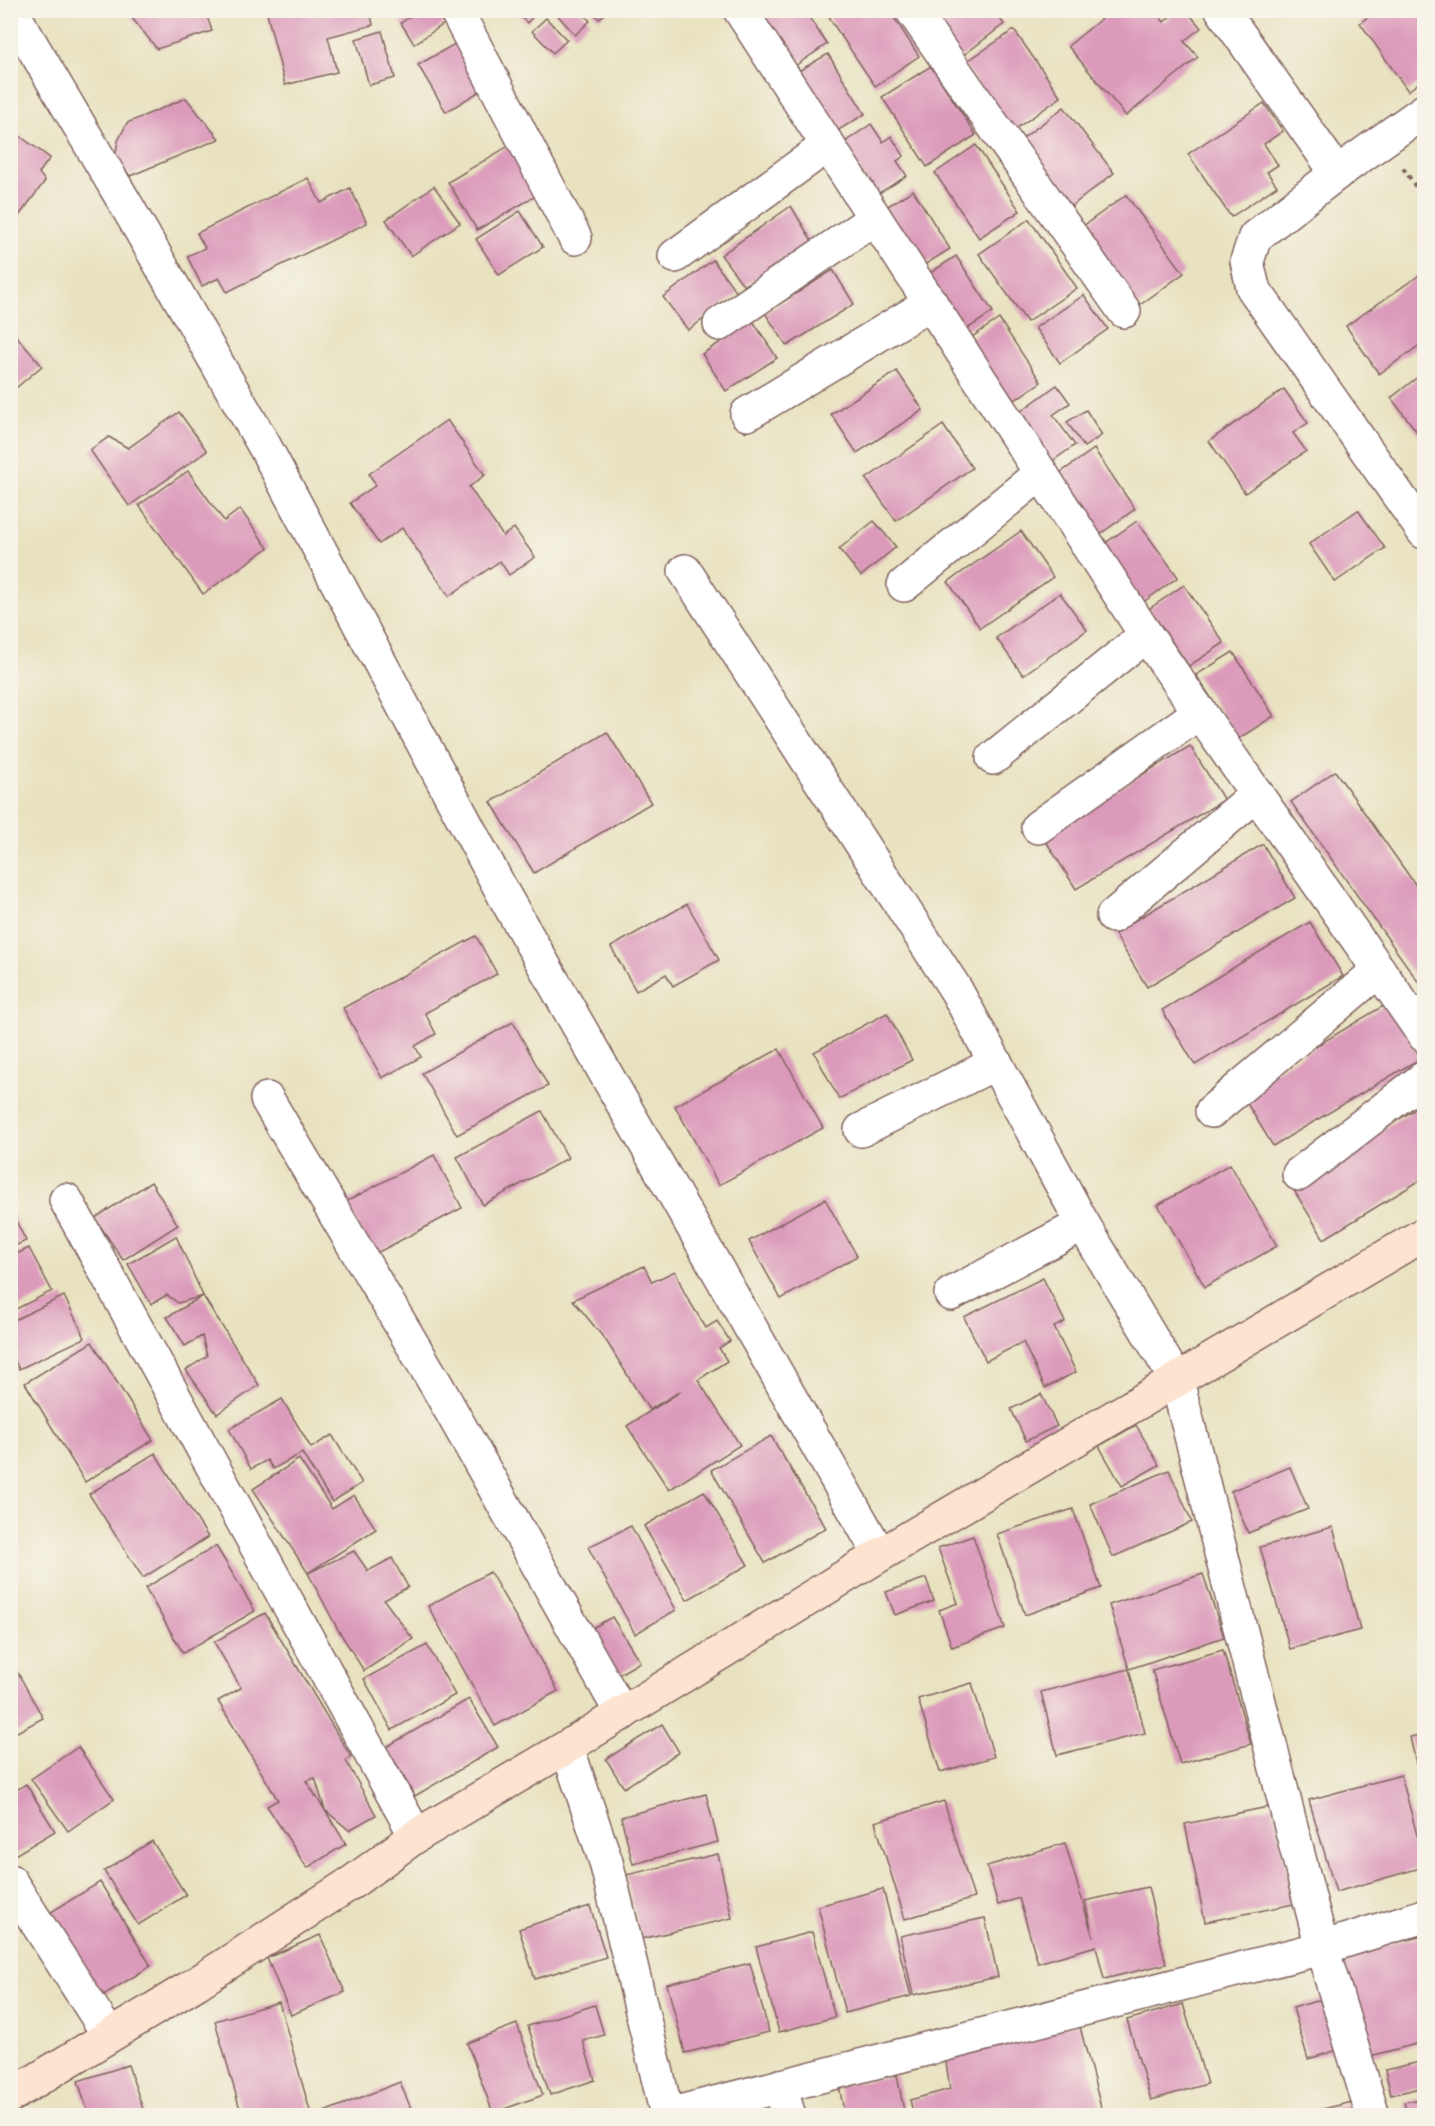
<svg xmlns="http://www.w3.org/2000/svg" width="1435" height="2126" viewBox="0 0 1435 2126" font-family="'Libre Bodoni',serif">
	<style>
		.building { fill: #db9aba }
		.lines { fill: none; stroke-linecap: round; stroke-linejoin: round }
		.street-casing { stroke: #81635f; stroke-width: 36 }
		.secondary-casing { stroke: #81635f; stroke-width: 36 }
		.path { stroke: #81635f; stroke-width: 4; stroke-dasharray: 4.5 4.5; stroke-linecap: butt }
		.street { stroke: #fff; stroke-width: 33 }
		.secondary { stroke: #fde4d1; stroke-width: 33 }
	</style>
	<rect width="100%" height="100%" fill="#f7f3e8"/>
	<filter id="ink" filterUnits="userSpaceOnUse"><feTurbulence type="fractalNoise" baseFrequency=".0167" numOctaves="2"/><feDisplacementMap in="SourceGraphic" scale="12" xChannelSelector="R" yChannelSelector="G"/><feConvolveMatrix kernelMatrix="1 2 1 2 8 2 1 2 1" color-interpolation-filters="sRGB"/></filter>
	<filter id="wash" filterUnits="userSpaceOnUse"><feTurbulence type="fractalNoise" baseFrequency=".008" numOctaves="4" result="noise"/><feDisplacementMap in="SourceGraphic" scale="24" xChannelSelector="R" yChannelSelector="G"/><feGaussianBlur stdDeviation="1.35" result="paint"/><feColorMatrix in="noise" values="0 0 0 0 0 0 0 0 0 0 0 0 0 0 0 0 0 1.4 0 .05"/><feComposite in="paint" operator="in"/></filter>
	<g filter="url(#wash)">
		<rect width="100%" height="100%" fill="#e8e2c0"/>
		<g id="blocks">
			<!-- building -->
			<g class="building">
				<polygon points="131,10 205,10 212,31 157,49 128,13"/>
				<polygon points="266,10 370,10 373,25 328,37 337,72 285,85"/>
				<polygon points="419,10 436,10 444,24 414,44 401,23"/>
				<polygon points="514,10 539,10 527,23"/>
				<polygon points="553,10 580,10 590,21 575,35"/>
				<polygon points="591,10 609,10 599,19"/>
				<polygon points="752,10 804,10 827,44 792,68"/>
				<polygon points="840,10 889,10 919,56 875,86 829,18"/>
				<polygon points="925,10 993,10 1004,24 960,58"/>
				<polygon points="1112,10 1154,10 1164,22 1177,10 1186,10 1201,28 1184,41 1198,57 1126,116 1068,46"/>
				<polygon points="1377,10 1424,10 1424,79 1408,91 1360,23"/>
				<polygon points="546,18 567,40 553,53 532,31"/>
				<polygon points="1014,30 1061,97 1011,132 963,64"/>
				<polygon points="382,31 395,78 369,85 356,39"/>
				<polygon points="458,42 485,88 446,112 418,65"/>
				<polygon points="828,54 865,114 832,134 795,73"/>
				<polygon points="931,66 976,135 927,167 882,97"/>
				<polygon points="186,98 219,139 130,176 115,157 118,141 127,123"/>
				<polygon points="1264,103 1283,131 1264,144 1278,165 1267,172 1277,186 1231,217 1188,154"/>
				<polygon points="1064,107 1114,173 1069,208 1018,142"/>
				<polygon points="871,124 883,142 891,136 904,156 897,161 907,176 876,195 842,144"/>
				<polygon points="10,129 50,158 39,173 45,181 10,228"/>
				<polygon points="517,141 546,190 477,230 448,182"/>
				<polygon points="976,145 1020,211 979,238 935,173"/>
				<polygon points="308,178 321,203 350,188 367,223 227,292 219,278 202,286 187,256 205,248 197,233"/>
				<polygon points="434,186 460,223 411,256 386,220"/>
				<polygon points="913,190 950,249 916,270 880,211"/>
				<polygon points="1126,195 1184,273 1137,307 1079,229"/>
				<polygon points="791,206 812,241 744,286 721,255"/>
				<polygon points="520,211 543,247 499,275 476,239"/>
				<polygon points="1029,219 1077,288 1027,322 979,254"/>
				<polygon points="956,256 993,312 961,333 924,277"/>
				<polygon points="713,260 738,294 688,330 663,297"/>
				<polygon points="833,270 854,304 787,346 765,313"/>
				<polygon points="1424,272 1424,342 1379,374 1346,326"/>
				<polygon points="1084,295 1108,329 1060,363 1035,328"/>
				<polygon points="999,319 1041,382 1006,406 963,343"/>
				<polygon points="753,321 777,358 726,391 702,354"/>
				<polygon points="10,329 42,366 10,393"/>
				<polygon points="897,371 923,410 857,453 831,414"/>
				<polygon points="1424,372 1424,441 1391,398"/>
				<polygon points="1057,385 1070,403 1053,415 1075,445 1051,462 1017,414"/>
				<polygon points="1284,389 1308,423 1293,433 1306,451 1245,493 1209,441"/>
				<polygon points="1086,410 1102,435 1084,447 1067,422"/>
				<polygon points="179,412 207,451 129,506 90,450 109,437 128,448"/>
				<polygon points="447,420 485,475 469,487 503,536 514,528 535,557 509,575 500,561 449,596 402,528 379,544 350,503 376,485 369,474"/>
				<polygon points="943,425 972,468 896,521 866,479"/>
				<polygon points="1094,449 1135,509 1096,537 1053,478"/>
				<polygon points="188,471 224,521 240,509 268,548 203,594 139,505"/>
				<polygon points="1358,510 1385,548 1335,582 1309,544"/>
				<polygon points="874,521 896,547 861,576 839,549"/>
				<polygon points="1137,521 1178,577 1142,603 1101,546"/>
				<polygon points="1021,531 1053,577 980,628 948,582"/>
				<polygon points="1184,585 1224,643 1189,666 1149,609"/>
				<polygon points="1060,593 1087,630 1023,675 996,638"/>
				<polygon points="1233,652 1274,716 1238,739 1196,675"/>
				<polygon points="607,732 651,803 534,873 491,802"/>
				<polygon points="1190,746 1224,800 1076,889 1042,835"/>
				<polygon points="1335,771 1424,897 1424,990 1291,802"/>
				<polygon points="1263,844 1295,898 1147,987 1114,933"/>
				<polygon points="687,904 719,960 673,986 666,974 636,991 611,947"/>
				<polygon points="1310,922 1343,976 1195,1065 1162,1010"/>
				<polygon points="476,936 497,974 425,1013 436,1034 415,1046 421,1057 382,1078 343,1008"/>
				<polygon points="1388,1003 1421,1058 1273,1146 1240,1092"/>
				<polygon points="887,1013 912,1060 839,1099 814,1052"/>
				<polygon points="513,1022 548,1086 457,1135 422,1073"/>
				<polygon points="779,1049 823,1128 719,1185 675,1106"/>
				<polygon points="1424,1104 1424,1178 1324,1239 1290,1184"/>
				<polygon points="542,1111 568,1158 483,1205 457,1157"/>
				<polygon points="434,1155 462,1208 373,1255 345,1202"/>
				<polygon points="1230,1164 1277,1246 1205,1287 1158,1205"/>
				<polygon points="151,1182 178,1225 123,1260 95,1218"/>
				<polygon points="825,1199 857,1256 781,1299 749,1241"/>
				<polygon points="10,1209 26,1241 10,1248"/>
				<polygon points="176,1236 203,1296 259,1385 217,1414 186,1370 207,1356 202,1336 185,1346 167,1317 203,1296 178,1303 167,1295 151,1304 128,1264"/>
				<polygon points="29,1248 52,1291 10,1312 10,1257"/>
				<polygon points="644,1266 652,1282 675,1271 685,1294 706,1328 717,1321 730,1341 719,1348 727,1361 698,1380 740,1445 669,1490 627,1426 681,1391 649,1410 607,1342 573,1300"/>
				<polygon points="1043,1278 1065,1322 1054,1327 1076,1372 1045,1388 1023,1342 986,1361 964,1317"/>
				<polygon points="64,1296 85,1338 19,1369 10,1351 10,1322"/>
				<polygon points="92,1342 153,1440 85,1482 25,1383"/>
				<polygon points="1041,1394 1057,1426 1026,1441 1011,1409"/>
				<polygon points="282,1399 311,1448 332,1435 362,1483 332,1502 302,1453 273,1469 267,1460 251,1469 229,1429"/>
				<polygon points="1136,1425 1159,1465 1122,1486 1099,1446"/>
				<polygon points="771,1436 826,1528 765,1563 711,1470"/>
				<polygon points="155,1453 208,1537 143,1578 89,1494"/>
				<polygon points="299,1459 332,1509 354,1495 376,1529 308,1573 253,1489"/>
				<polygon points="1290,1467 1308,1509 1248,1533 1231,1491"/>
				<polygon points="1169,1470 1192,1522 1113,1557 1090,1504"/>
				<polygon points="704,1491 748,1565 687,1600 644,1526"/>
				<polygon points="1073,1509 1101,1588 1025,1615 997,1534"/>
				<polygon points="631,1526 676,1610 635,1634 588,1547"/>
				<polygon points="1333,1527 1360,1630 1290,1649 1260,1547"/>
				<polygon points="973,1536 1005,1628 952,1647 939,1610 958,1603 938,1548"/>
				<polygon points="216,1546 255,1611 183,1653 145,1588"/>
				<polygon points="354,1551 368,1571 392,1558 408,1587 384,1600 413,1639 364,1671 337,1628 308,1573"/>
				<polygon points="490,1572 558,1691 495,1726 428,1606"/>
				<polygon points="1203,1574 1224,1637 1129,1669 1145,1733 1057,1755 1041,1692 1129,1669 1109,1605"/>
				<polygon points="926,1578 934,1601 895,1615 886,1592"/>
				<polygon points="265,1613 351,1757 346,1761 376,1815 349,1830 325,1810 315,1778 306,1781 323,1807 346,1844 307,1868 267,1806 278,1800 218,1701 241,1688 214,1642"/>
				<polygon points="612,1617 640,1662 613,1678 585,1632"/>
				<polygon points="427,1645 455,1695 392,1730 364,1679"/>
				<polygon points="1223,1650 1251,1744 1180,1764 1152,1670"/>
				<polygon points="14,1666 43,1718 10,1736 10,1667"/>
				<polygon points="972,1683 994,1757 940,1772 918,1699"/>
				<polygon points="469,1699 498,1747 415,1796 386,1747"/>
				<polygon points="662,1724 679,1752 624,1788 606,1759"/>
				<polygon points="1424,1734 1424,1780 1420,1781 1410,1737"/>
				<polygon points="78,1747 114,1799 68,1831 31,1779"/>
				<polygon points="1401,1775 1424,1861 1424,1867 1336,1892 1309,1800"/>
				<polygon points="26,1784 55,1831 10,1858 10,1794"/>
				<polygon points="706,1794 718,1842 633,1864 621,1817"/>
				<polygon points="944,1801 974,1898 905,1919 875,1822"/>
				<polygon points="1273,1806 1294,1904 1205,1922 1185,1824"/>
				<polygon points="152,1841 186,1895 138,1925 104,1871"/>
				<polygon points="1065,1843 1093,1937 1085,1901 1148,1887 1166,1964 1104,1979 1096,1946 1038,1963 1019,1898 998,1905 987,1866"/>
				<polygon points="718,1854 732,1918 641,1939 626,1875"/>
				<polygon points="100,1882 151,1966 94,2001 43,1917"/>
				<polygon points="883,1889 911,1996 845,2013 818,1906"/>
				<polygon points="590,1906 606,1957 535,1979 519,1929"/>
				<polygon points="985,1918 998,1977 913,1995 900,1936"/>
				<polygon points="812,1932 835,2017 779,2032 756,1947"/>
				<polygon points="320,1935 345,1992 291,2015 267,1958"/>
				<polygon points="1424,1936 1424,2042 1366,2057 1338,1955"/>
				<polygon points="750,1963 769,2032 685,2053 667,1984"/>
				<polygon points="1323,1999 1338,2050 1308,2059 1293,2008"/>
				<polygon points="279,2002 310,2111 294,2116 242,2116 215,2021"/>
				<polygon points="1183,2004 1207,2084 1151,2100 1127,2020"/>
				<polygon points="595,2005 604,2035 583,2041 595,2080 550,2095 528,2026"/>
				<polygon points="1079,2023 1103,2115 914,2116 910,2100 950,2089 945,2056"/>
				<polygon points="517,2024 543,2095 493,2113 467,2043"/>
				<polygon points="1424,2061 1424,2087 1391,2095 1385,2070"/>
				<polygon points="128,2065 144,2112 134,2116 89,2116 78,2081"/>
				<polygon points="897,2075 905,2116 845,2116 839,2086"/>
				<polygon points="400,2082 414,2116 325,2116 324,2112"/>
				<polygon points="1424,2098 1424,2116 1407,2116 1404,2102"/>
				<polygon points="1357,2101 1361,2116 1297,2116 1297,2115"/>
			</g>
		</g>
	</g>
	<g filter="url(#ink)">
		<use href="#blocks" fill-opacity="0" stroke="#81635f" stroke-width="1.5"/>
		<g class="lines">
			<defs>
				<g id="street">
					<polyline points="11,10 128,208 265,447 505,897 880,1555"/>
					<polyline points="456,10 575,238"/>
					<polyline points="740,10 1146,635 1424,1035"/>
					<polyline points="912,10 1124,311"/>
					<polyline points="1222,10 1337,173"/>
					<polyline points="1424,111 1337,173 1255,237 1247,261 1253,288 1424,532"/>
					<polyline points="675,256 828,145"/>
					<polyline points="720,324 875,218"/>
					<polyline points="747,414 931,303"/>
					<polyline points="685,571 956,990 1083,1224 1177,1381 1322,1948 1373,2116"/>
					<polyline points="904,585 1041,473"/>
					<polyline points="993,758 1146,635"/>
					<polyline points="1038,827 1200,712"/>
					<polyline points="1113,916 1257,794"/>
					<polyline points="267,1099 437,1386 622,1714"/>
					<polyline points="1212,1111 1379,970"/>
					<polyline points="861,1130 996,1063"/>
					<polyline points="1299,1174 1424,1078"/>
					<polyline points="66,1200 416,1836"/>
					<polyline points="951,1294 1083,1224"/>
					<polyline points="567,1747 606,1862 667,2115"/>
					<polyline points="10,1881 109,2035"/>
					<polyline points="780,2086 789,2116"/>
					<polyline points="664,2116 1322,1948 1424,1916"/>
				</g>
				<polyline id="secondary" points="10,2096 197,1983 354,1881 416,1836 567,1747 880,1555 1424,1234"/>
			</defs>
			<!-- street casing -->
			<use href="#street" class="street-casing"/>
			<!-- secondary casing -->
			<use href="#secondary" class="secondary-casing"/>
			<!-- path -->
			<polyline class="path" points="1403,168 1424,199"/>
			<!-- street -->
			<use href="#street" class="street"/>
			<!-- secondary -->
			<use href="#secondary" class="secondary"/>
		</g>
	</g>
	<!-- margin -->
	<rect width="1435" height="2126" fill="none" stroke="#f7f3e8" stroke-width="36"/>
</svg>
